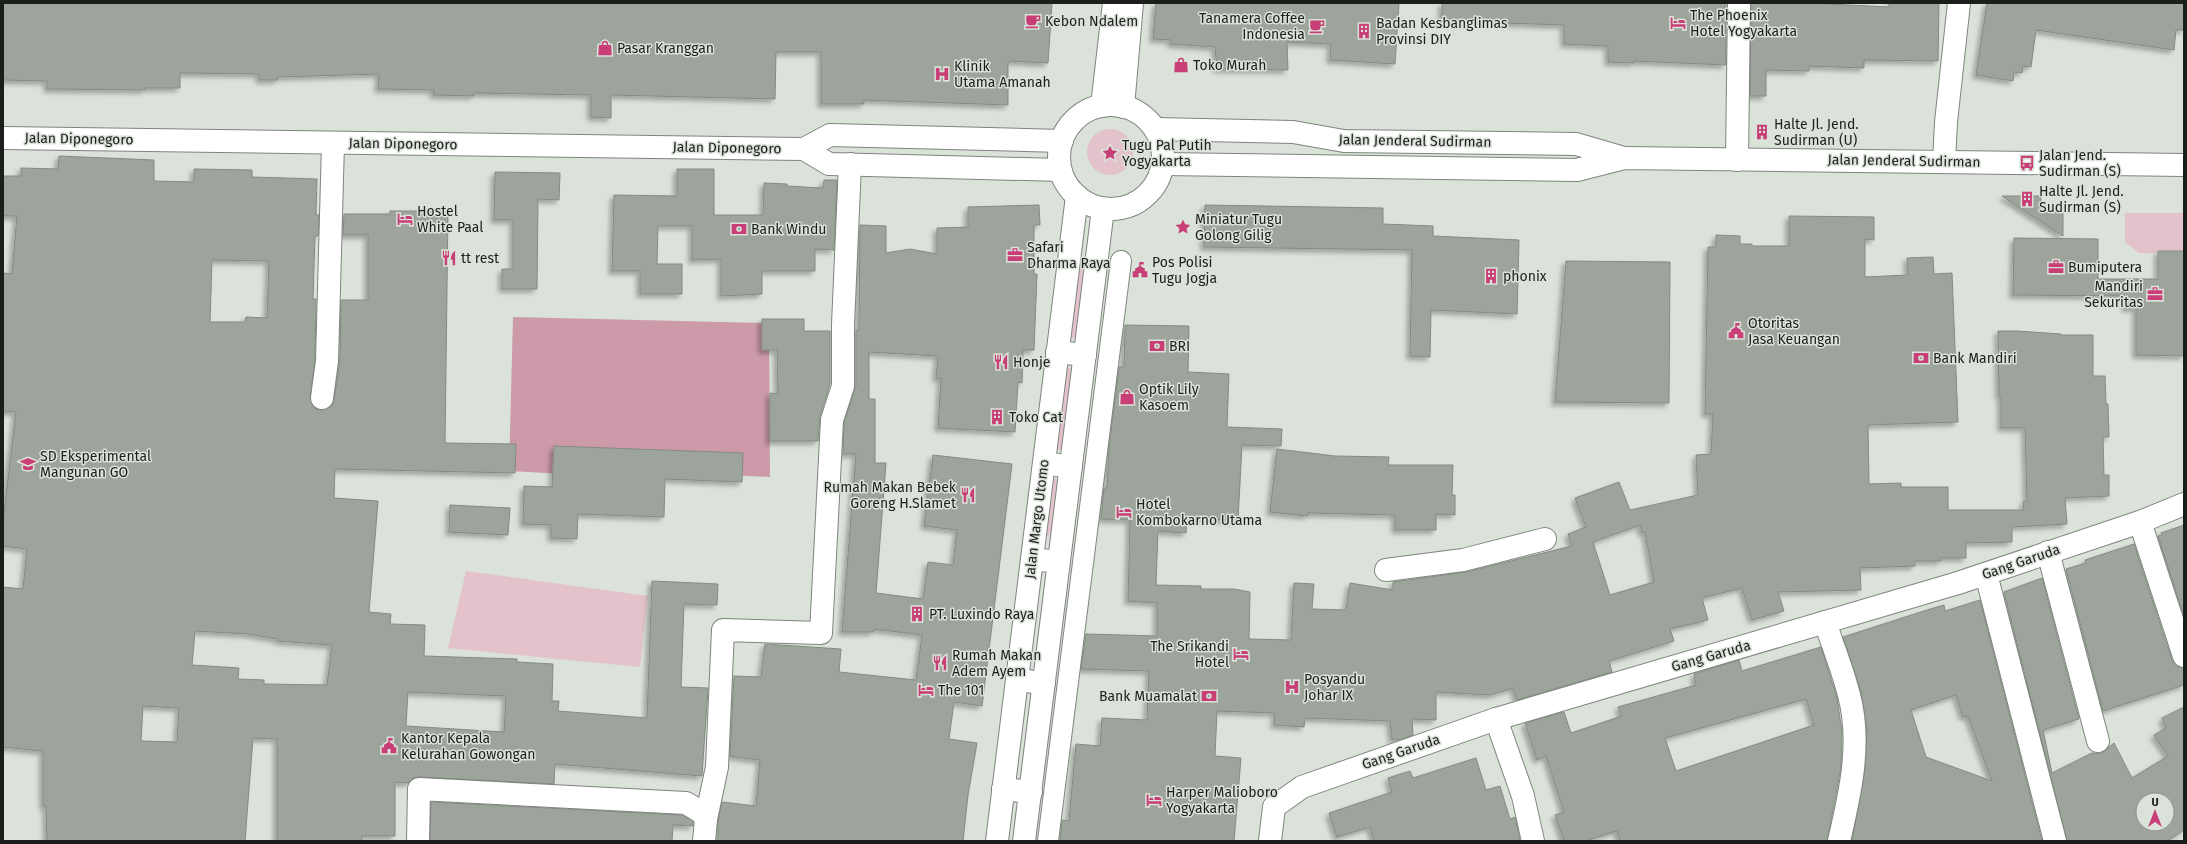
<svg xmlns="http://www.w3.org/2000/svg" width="2187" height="844" viewBox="0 0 2187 844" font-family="'Fira Sans',sans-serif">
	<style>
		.green { fill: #e4c2cb }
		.forest { fill: #cc9aa9 }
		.building { fill: #9ca49b; stroke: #848b83; fill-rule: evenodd; filter: url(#shadow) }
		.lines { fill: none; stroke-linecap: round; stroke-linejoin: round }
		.pedestrian-casing { stroke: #7e857d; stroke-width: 22 }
		.minor-casing { stroke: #7e857d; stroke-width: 24 }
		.tertiary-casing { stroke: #7e857d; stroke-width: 24 }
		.secondary-casing { stroke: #7e857d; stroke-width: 24 }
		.primary-casing { stroke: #7e857d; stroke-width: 24 }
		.pedestrian { stroke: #fff; stroke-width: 20 }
		.minor { stroke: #fff; stroke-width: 22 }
		.tertiary { stroke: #fff; stroke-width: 22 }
		.secondary { stroke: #fff; stroke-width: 22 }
		.primary { stroke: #fff; stroke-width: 22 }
		.labels { text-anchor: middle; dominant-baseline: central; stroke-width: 3; stroke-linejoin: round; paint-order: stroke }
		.poi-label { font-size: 14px; fill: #1c1e1b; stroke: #dae2d9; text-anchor: start }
		.street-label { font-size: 14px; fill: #1c1e1b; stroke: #dae2d9 }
	</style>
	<defs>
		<filter id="shadow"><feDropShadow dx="-3.5" dy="3.5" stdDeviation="2" flood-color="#0004"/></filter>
	</defs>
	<rect width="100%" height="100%" fill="#dae2d9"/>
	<!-- green -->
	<g class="green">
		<circle cx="1110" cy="152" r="23"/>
		<polygon points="2125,213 2184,213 2184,254 2139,253 2125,242"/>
		<polygon points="1081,264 1084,268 1077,335 1073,338 1071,336 1078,265"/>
		<polygon points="1069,367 1072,371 1062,448 1058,451 1056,449 1065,370"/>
		<polygon points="1055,478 1058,481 1052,532 1048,536 1045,534 1052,479"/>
		<polygon points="466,571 648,596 640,667 448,648"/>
	</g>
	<!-- forest -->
	<polygon class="forest" points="513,317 769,323 770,477 624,470 623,477 509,471"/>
	<!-- building -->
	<g class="building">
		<polygon points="3,3 1052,3 1048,63 1010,61 1008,63 1008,105 864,100 864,104 821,104 821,52 776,52 775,99 611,95 611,118 591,117 591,95 474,93 474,96 433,95 434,90 378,89 379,74 278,77 278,80 259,80 259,74 180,73 180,88 145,88 145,90 47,89 47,81 3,80"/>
		<polygon points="1156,3 1399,3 1395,64 1330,60 1331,44 1287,42 1288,70 1217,69 1215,47 1171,44 1171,40 1153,39"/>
		<polygon points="1442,3 1726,3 1726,65 1634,61 1634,63 1608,62 1608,46 1564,44 1564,25 1442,21"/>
		<polygon points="1751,3 1809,3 1889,7 1889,3 1939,3 1938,61 1864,60 1864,68 1809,66 1809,71 1766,70 1766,96 1750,96"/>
		<polygon points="1987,3 2184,3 2184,30 2176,30 2174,50 2036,30 2031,67 2023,66 2022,73 2014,72 2013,81 1976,75"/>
		<path d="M59 156 154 160V181L194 182V169L252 170V177L317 179 316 215H319L318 236H315L313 299H316L315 360 310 397 314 408 321 410 332 406 334 400 340 361 341 300H368V235H343L344 214H390V211H448L445 443 516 444 515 473 335 469 334 498 378 501 369 612 391 614 390 624 425 625 424 656 517 659V662L553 664 552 701H559L558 711 647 718 652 581 718 584 717 605 684 604 681 687 708 688 702 776 555 764 554 784 419 777 413 778 408 783 395 782V836H362V841H277V739L253 738 245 841H47L46 806H43V751L3 747V587L23 589 27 549 3 546V521L16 412 3 411V273L12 274 17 216H3V176H21V168L58 169ZM212 260 269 261 267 318 246 317 245 322H210ZM195 631 248 634 278 639V641L332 645 327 685 264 684V680L238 679 239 668 192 665ZM408 692 506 696 504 732 406 726ZM143 706 179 708 177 742 141 741Z"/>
		<polygon points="677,169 714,169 714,215 763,215 764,183 787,184 787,186 823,188 824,180 837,180 834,250 815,249 815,271 762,271 762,294 721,296 721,259 692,260 692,226 658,226 657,264 682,264 682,294 640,294 640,271 612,271 614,195 677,196"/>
		<polygon points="495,172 560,173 559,200 538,199 537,289 502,289 502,269 513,269 513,220 494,220"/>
		<polygon points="2002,196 2041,196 2040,211 2063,211 2063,236"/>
		<polygon points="1039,205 1040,225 1034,225 1034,274 1037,274 1034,350 1023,350 1022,383 1018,382 1015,432 938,428 941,379 936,378 938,356 869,352 869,399 875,399 875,463 886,463 876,593 923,599 928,562 953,565 957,530 924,526 933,455 1012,464 982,706 954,702 949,739 977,743 968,795 963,841 718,841 718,821 722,802 756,806 760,760 730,756 734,676 761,677 765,644 841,649 839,672 916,680 922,635 874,629 873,632 842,632 856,454 843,454 844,422 856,386 856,330 859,330 860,225 886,226 886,253 910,249 937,254 937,228 968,227 968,207"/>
		<polygon points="1205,205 1383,208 1383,224 1433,226 1433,236 1519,240 1517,314 1431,310 1430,357 1410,356 1412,250 1204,247"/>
		<path d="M1789 216 1874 217V240L1865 239V277L1908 275 1907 258 1933 257 1934 274 1952 273 1958 422 1868 425 1869 484 1901 483V487H1948V510H2024L2023 502 2027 501 2025 428H2001V396H1999L1998 331H2017L2061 334V335H2093V376H2105L2106 404H2108L2109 437H2103L2104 475H2109V496L2065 498 2067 524 2012 527V542L1966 543V558H1941V561H1915V566L1860 568 1861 590 1778 592 1784 611 1752 620 1742 588 1702 598 1708 620 1670 629 1674 641 1609 661 1612 672 1517 700 1513 688 1490 695 1436 692V720L1412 719 1413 735 1402 739 1392 740 1390 721 1305 718 1304 727 1274 725 1275 713 1217 711 1215 756 1241 758 1234 841H1060L1062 820 1069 821 1076 744 1100 746 1102 718 1147 720 1149 671 1081 669 1086 634 1157 636V603L1128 601 1130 520 1101 519 1104 488H1107L1109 447 1119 367H1124L1125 325 1189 326 1188 372 1229 374 1227 427 1282 429 1281 446 1242 445 1238 520 1187 518 1186 533 1158 531 1156 585 1201 586V589H1234L1250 592 1249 639 1291 640 1294 583 1314 584 1312 609 1346 610 1350 583 1393 590V582L1466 572 1572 546 1568 534 1586 527 1575 498 1619 482 1630 510 1698 495 1696 455 1711 454 1713 414H1705L1708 247H1716V235L1740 236V244H1752V246H1789ZM1640 525 1642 533 1645 532 1654 582 1610 595 1593 542Z"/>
		<polygon points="2014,238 2098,239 2098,279 2158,279 2158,251 2184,251 2184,356 2136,355 2136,308 2125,308 2126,296 2013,295"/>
		<polygon points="1566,261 1670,262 1669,403 1555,402"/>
		<polygon points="762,319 804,319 804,331 830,331 830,384 820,416 818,441 770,441 770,393 778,394 777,350 762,350"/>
		<polygon points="554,446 743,453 742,482 665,479 664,517 578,514 577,539 551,538 551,525 523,524 524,486 552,487"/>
		<polygon points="1277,449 1335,456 1389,457 1388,465 1453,465 1452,495 1455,495 1455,515 1436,514 1436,530 1395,530 1395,515 1308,513 1308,516 1270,512"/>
		<polygon points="450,505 510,508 508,535 449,532"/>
		<polygon points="2184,525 2184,616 2158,536 2162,535 2161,533"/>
		<polygon points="2134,544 2172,660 2176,666 2184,668 2184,685 2103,711 2066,569 2086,563 2085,560"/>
		<path d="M2042 578 2079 719 2043 730 2052 773 2092 753H2102L2114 743 2132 778 2168 756 2154 735 2166 728 2162 718 2184 707V830L2167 841H2067L2004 592ZM2143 800H2167V824H2143Z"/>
		<path d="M1980 600 2042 841H1852L1865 770 1867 731 1861 692 1843 637 1927 610 1944 605 1945 611ZM1956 695 1963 717 1968 716 1992 781 1926 757 1911 710Z"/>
		<path d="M1821 647 1837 698 1842 732 1841 767 1827 841H1620L1617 831 1585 841H1564L1555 815 1564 812 1546 756 1537 760 1525 723 1564 712 1571 733 1622 716 1618 707 1696 685 1694 674 1739 660 1742 671ZM1806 699 1814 725 1676 771 1665 738Z"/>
		<polygon points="1476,758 1486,790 1500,786 1510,819 1515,817 1520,841 1374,841 1370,827 1337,837 1329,813 1392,792 1388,778 1410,771 1413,778"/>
		<polygon points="431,802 682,815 693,822 693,826 673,825 672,841 430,841"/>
	</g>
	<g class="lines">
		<defs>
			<polyline id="pedestrian" points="1048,841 1121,261"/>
			<g id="minor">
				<polyline points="1737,160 1739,3"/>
				<polyline points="1944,162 1946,122 1959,3"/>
				<polyline points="322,398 327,361 333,143"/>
				<polyline points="2140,522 2184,656"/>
				<polyline points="2048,552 2098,741"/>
				<polyline points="1386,570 1463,560 1545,539"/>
				<polyline points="1986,574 2055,841"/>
				<path d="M1825 622C1833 646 1843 671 1849 695 1862 743 1850 794 1839 841"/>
				<polyline points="1496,719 1523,796 1533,841"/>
				<polyline points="418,841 419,789 686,803 701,812 706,819"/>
				<polyline points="704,841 706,819 717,767 723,630 821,633 832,420 843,386 843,325 850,164"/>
				<polyline points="1270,841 1274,807 1302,787 1496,719 1958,583 2140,522 2184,504"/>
			</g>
			<polyline id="tertiary" points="997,841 1077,196"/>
			<g id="secondary">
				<polyline points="1057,352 1085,355"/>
				<polyline points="1044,463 1071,467"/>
				<polyline points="1032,560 1059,561"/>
				<polyline points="1017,680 1044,683"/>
				<polyline points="1003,789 1031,792"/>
				<polyline points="1024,841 1103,209"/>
			</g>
			<g id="primary">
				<circle cx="1111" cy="157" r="52"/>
				<polyline points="1102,106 1114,3"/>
				<polyline points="1123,107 1132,3"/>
				<polyline points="1155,129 1293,132 1344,141 1576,144 1624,158"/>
				<polyline points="3,138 804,149 830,135 1062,141"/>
				<polyline points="804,149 829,164 1060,170"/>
				<polyline points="1163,164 1577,170 1624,158 2184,165"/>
			</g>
		</defs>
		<!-- pedestrian casing -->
		<use href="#pedestrian" class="pedestrian-casing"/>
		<!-- minor casing -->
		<use href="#minor" class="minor-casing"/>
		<!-- tertiary casing -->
		<use href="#tertiary" class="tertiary-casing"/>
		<!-- secondary casing -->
		<use href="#secondary" class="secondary-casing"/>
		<!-- primary casing -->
		<use href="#primary" class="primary-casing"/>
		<!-- pedestrian -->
		<use href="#pedestrian" class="pedestrian"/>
		<!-- minor -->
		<use href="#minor" class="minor"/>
		<!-- tertiary -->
		<use href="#tertiary" class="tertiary"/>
		<!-- secondary -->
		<use href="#secondary" class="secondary"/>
		<!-- primary -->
		<use href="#primary" class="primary"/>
	</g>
	<!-- icons -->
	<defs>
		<symbol id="cafe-bare" viewBox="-9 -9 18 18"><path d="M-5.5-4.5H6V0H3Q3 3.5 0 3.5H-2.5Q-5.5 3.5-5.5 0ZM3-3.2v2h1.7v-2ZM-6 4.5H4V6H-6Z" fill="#c83e77" stroke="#dae2d9" stroke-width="2.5" paint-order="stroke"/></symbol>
		<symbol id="hotel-bare" viewBox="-9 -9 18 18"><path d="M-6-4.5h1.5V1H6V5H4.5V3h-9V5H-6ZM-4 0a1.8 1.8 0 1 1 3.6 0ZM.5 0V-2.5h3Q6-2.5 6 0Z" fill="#c83e77" stroke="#dae2d9" stroke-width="2.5" paint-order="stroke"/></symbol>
		<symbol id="building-bare" viewBox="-9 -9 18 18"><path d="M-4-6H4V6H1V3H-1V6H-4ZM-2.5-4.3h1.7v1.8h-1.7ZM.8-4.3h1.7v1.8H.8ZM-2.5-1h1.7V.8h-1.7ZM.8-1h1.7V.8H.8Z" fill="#c83e77" stroke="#dae2d9" stroke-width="2.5" paint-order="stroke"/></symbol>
		<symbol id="shop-bare" viewBox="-9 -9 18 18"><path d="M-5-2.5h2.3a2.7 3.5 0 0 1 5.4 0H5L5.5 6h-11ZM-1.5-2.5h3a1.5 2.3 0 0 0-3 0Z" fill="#c83e77" stroke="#dae2d9" stroke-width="2.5" paint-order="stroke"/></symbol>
		<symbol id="hospital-bare" viewBox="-9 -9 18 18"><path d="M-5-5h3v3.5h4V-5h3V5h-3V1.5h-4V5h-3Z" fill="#c83e77" stroke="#dae2d9" stroke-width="2.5" paint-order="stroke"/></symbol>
		<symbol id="sight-bare" viewBox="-9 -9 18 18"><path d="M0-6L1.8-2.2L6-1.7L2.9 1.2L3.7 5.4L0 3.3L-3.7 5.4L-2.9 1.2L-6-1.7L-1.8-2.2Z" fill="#c83e77" stroke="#dae2d9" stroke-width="2.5" paint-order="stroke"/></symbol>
		<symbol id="bus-bare" viewBox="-9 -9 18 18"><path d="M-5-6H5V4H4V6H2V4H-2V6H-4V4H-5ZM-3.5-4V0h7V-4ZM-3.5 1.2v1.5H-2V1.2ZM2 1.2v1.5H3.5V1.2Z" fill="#c83e77" stroke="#dae2d9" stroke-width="2.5" paint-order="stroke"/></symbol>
		<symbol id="bank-bare" viewBox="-9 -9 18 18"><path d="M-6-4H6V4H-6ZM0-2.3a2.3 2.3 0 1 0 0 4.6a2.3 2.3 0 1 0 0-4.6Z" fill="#c83e77" stroke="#dae2d9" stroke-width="2.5" paint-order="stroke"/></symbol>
		<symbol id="office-bare" viewBox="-9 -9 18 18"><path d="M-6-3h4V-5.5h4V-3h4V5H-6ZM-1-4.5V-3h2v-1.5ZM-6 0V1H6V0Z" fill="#c83e77" stroke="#dae2d9" stroke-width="2.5" paint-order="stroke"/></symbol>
		<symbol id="restaurant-bare" viewBox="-9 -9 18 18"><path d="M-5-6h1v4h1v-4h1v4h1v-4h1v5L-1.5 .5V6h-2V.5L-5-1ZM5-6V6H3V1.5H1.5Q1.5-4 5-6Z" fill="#c83e77" stroke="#dae2d9" stroke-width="2.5" paint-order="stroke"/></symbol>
		<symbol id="civic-bare" viewBox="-9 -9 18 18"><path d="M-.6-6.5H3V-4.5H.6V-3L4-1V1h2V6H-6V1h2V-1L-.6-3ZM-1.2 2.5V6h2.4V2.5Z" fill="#c83e77" stroke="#dae2d9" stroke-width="2.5" paint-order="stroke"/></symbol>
		<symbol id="school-bare" viewBox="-9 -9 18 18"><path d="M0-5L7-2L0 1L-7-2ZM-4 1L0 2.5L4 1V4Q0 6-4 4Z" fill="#c83e77" stroke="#dae2d9" stroke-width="2.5" paint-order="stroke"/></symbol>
	</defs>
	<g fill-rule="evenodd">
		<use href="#cafe-bare" x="1022" y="10" width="22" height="22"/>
		<use href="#hotel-bare" x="1667" y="12" width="22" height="22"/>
		<use href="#cafe-bare" x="1306" y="15" width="22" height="22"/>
		<use href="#building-bare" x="1353" y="20" width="22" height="22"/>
		<use href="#shop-bare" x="594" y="37" width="22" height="22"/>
		<use href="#shop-bare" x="1170" y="54" width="22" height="22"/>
		<use href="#hospital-bare" x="931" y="63" width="22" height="22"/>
		<use href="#building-bare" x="1751" y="121" width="22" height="22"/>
		<use href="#sight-bare" x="1099" y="142" width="22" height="22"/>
		<use href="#bus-bare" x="2016" y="152" width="22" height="22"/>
		<use href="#building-bare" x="2016" y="188" width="22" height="22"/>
		<use href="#hotel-bare" x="394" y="208" width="22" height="22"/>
		<use href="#sight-bare" x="1172" y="216" width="22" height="22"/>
		<use href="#bank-bare" x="728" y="218" width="22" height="22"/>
		<use href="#office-bare" x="1004" y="244" width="22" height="22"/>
		<use href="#restaurant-bare" x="438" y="247" width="22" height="22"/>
		<use href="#office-bare" x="2045" y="256" width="22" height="22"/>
		<use href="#civic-bare" x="1129" y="259" width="22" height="22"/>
		<use href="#building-bare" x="1480" y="265" width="22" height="22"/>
		<use href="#office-bare" x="2144" y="283" width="22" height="22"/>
		<use href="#civic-bare" x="1725" y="320" width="22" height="22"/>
		<use href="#bank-bare" x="1146" y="335" width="22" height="22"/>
		<use href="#bank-bare" x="1910" y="347" width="22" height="22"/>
		<use href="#restaurant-bare" x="990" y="351" width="22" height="22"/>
		<use href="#shop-bare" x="1116" y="386" width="22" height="22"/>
		<use href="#building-bare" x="986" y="406" width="22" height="22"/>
		<use href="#school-bare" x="17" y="453" width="22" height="22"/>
		<use href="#restaurant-bare" x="957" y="484" width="22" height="22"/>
		<use href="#hotel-bare" x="1113" y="501" width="22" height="22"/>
		<use href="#building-bare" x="906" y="603" width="22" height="22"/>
		<use href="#hotel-bare" x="1230" y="643" width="22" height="22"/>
		<use href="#restaurant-bare" x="929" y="652" width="22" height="22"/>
		<use href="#hospital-bare" x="1281" y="676" width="22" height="22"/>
		<use href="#hotel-bare" x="915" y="679" width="22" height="22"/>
		<use href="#bank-bare" x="1198" y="685" width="22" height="22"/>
		<use href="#civic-bare" x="378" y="735" width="22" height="22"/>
		<use href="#hotel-bare" x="1143" y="789" width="22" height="22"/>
	</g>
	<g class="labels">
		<!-- poi labels -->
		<g class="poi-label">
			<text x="1690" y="15">The Phoenix<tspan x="1690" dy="16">Hotel Yogyakarta</tspan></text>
			<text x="1305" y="18" text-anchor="end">Tanamera Coffee<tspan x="1305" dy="16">Indonesia</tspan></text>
			<text x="1045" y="21">Kebon Ndalem</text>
			<text x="1376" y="23">Badan Kesbanglimas<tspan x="1376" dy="16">Provinsi DIY</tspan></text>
			<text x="617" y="48">Pasar Kranggan</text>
			<text x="1193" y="65">Toko Murah</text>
			<text x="954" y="66">Klinik<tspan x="954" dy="16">Utama Amanah</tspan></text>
			<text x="1774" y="124">Halte Jl. Jend.<tspan x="1774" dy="16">Sudirman (U)</tspan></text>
			<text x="1122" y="145">Tugu Pal Putih<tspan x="1122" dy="16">Yogyakarta</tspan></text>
			<text x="2039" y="155">Jalan Jend.<tspan x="2039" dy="16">Sudirman (S)</tspan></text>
			<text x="2039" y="191">Halte Jl. Jend.<tspan x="2039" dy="16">Sudirman (S)</tspan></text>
			<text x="417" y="211">Hostel<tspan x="417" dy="16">White Paal</tspan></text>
			<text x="1195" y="219">Miniatur Tugu<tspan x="1195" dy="16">Golong Gilig</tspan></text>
			<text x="751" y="229">Bank Windu</text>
			<text x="1027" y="247">Safari<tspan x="1027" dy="16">Dharma Raya</tspan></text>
			<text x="461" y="258">tt rest</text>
			<text x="1152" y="262">Pos Polisi<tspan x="1152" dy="16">Tugu Jogja</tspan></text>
			<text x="2068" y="267">Bumiputera</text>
			<text x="1503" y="276">phonix</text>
			<text x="2143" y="286" text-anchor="end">Mandiri<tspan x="2143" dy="16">Sekuritas</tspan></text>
			<text x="1748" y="323">Otoritas<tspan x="1748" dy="16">Jasa Keuangan</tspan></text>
			<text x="1169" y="346">BRI</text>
			<text x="1933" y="358">Bank Mandiri</text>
			<text x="1013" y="362">Honje</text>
			<text x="1139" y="389">Optik Lily<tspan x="1139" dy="16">Kasoem</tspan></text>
			<text x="1009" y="417">Toko Cat</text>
			<text x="40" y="456">SD Eksperimental<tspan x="40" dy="16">Mangunan GO</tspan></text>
			<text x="956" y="487" text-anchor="end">Rumah Makan Bebek<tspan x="956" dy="16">Goreng H.Slamet</tspan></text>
			<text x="1136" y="504">Hotel<tspan x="1136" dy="16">Kombokarno Utama</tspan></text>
			<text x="929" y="614">PT. Luxindo Raya</text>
			<text x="1229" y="646" text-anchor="end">The Srikandi<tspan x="1229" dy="16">Hotel</tspan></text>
			<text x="952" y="655">Rumah Makan<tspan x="952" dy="16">Adem Ayem</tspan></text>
			<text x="1304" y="679">Posyandu<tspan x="1304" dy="16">Johar IX</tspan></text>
			<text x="938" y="690">The 101</text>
			<text x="1197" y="696" text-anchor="end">Bank Muamalat</text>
			<text x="401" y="738">Kantor Kepala<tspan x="401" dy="16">Kelurahan Gowongan</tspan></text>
			<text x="1166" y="792">Harper Malioboro<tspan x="1166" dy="16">Yogyakarta</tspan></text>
		</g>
		<!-- street labels -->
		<g class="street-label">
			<text transform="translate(79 139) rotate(1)">Jalan Diponegoro</text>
			<text transform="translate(1415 141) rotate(1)">Jalan Jenderal Sudirman</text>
			<text transform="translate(403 144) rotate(1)">Jalan Diponegoro</text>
			<text transform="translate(727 148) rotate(1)">Jalan Diponegoro</text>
			<text transform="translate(1904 161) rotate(1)">Jalan Jenderal Sudirman</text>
			<text transform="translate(1037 519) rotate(-83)">Jalan Margo Utomo</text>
			<text transform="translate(2021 562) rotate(-19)">Gang Garuda</text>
			<text transform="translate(1711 656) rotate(-16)">Gang Garuda</text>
			<text transform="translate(1401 752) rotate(-19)">Gang Garuda</text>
		</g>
	</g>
	<!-- border -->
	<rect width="2187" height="844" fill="none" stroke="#1c1e1b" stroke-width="8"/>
	<!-- north arrow -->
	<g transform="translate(2155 812)"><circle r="19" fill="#dae2d9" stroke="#8e948d"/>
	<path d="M0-3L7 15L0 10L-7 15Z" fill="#c83e77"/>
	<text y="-6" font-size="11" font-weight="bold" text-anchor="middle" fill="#1c1e1b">U</text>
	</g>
</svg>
